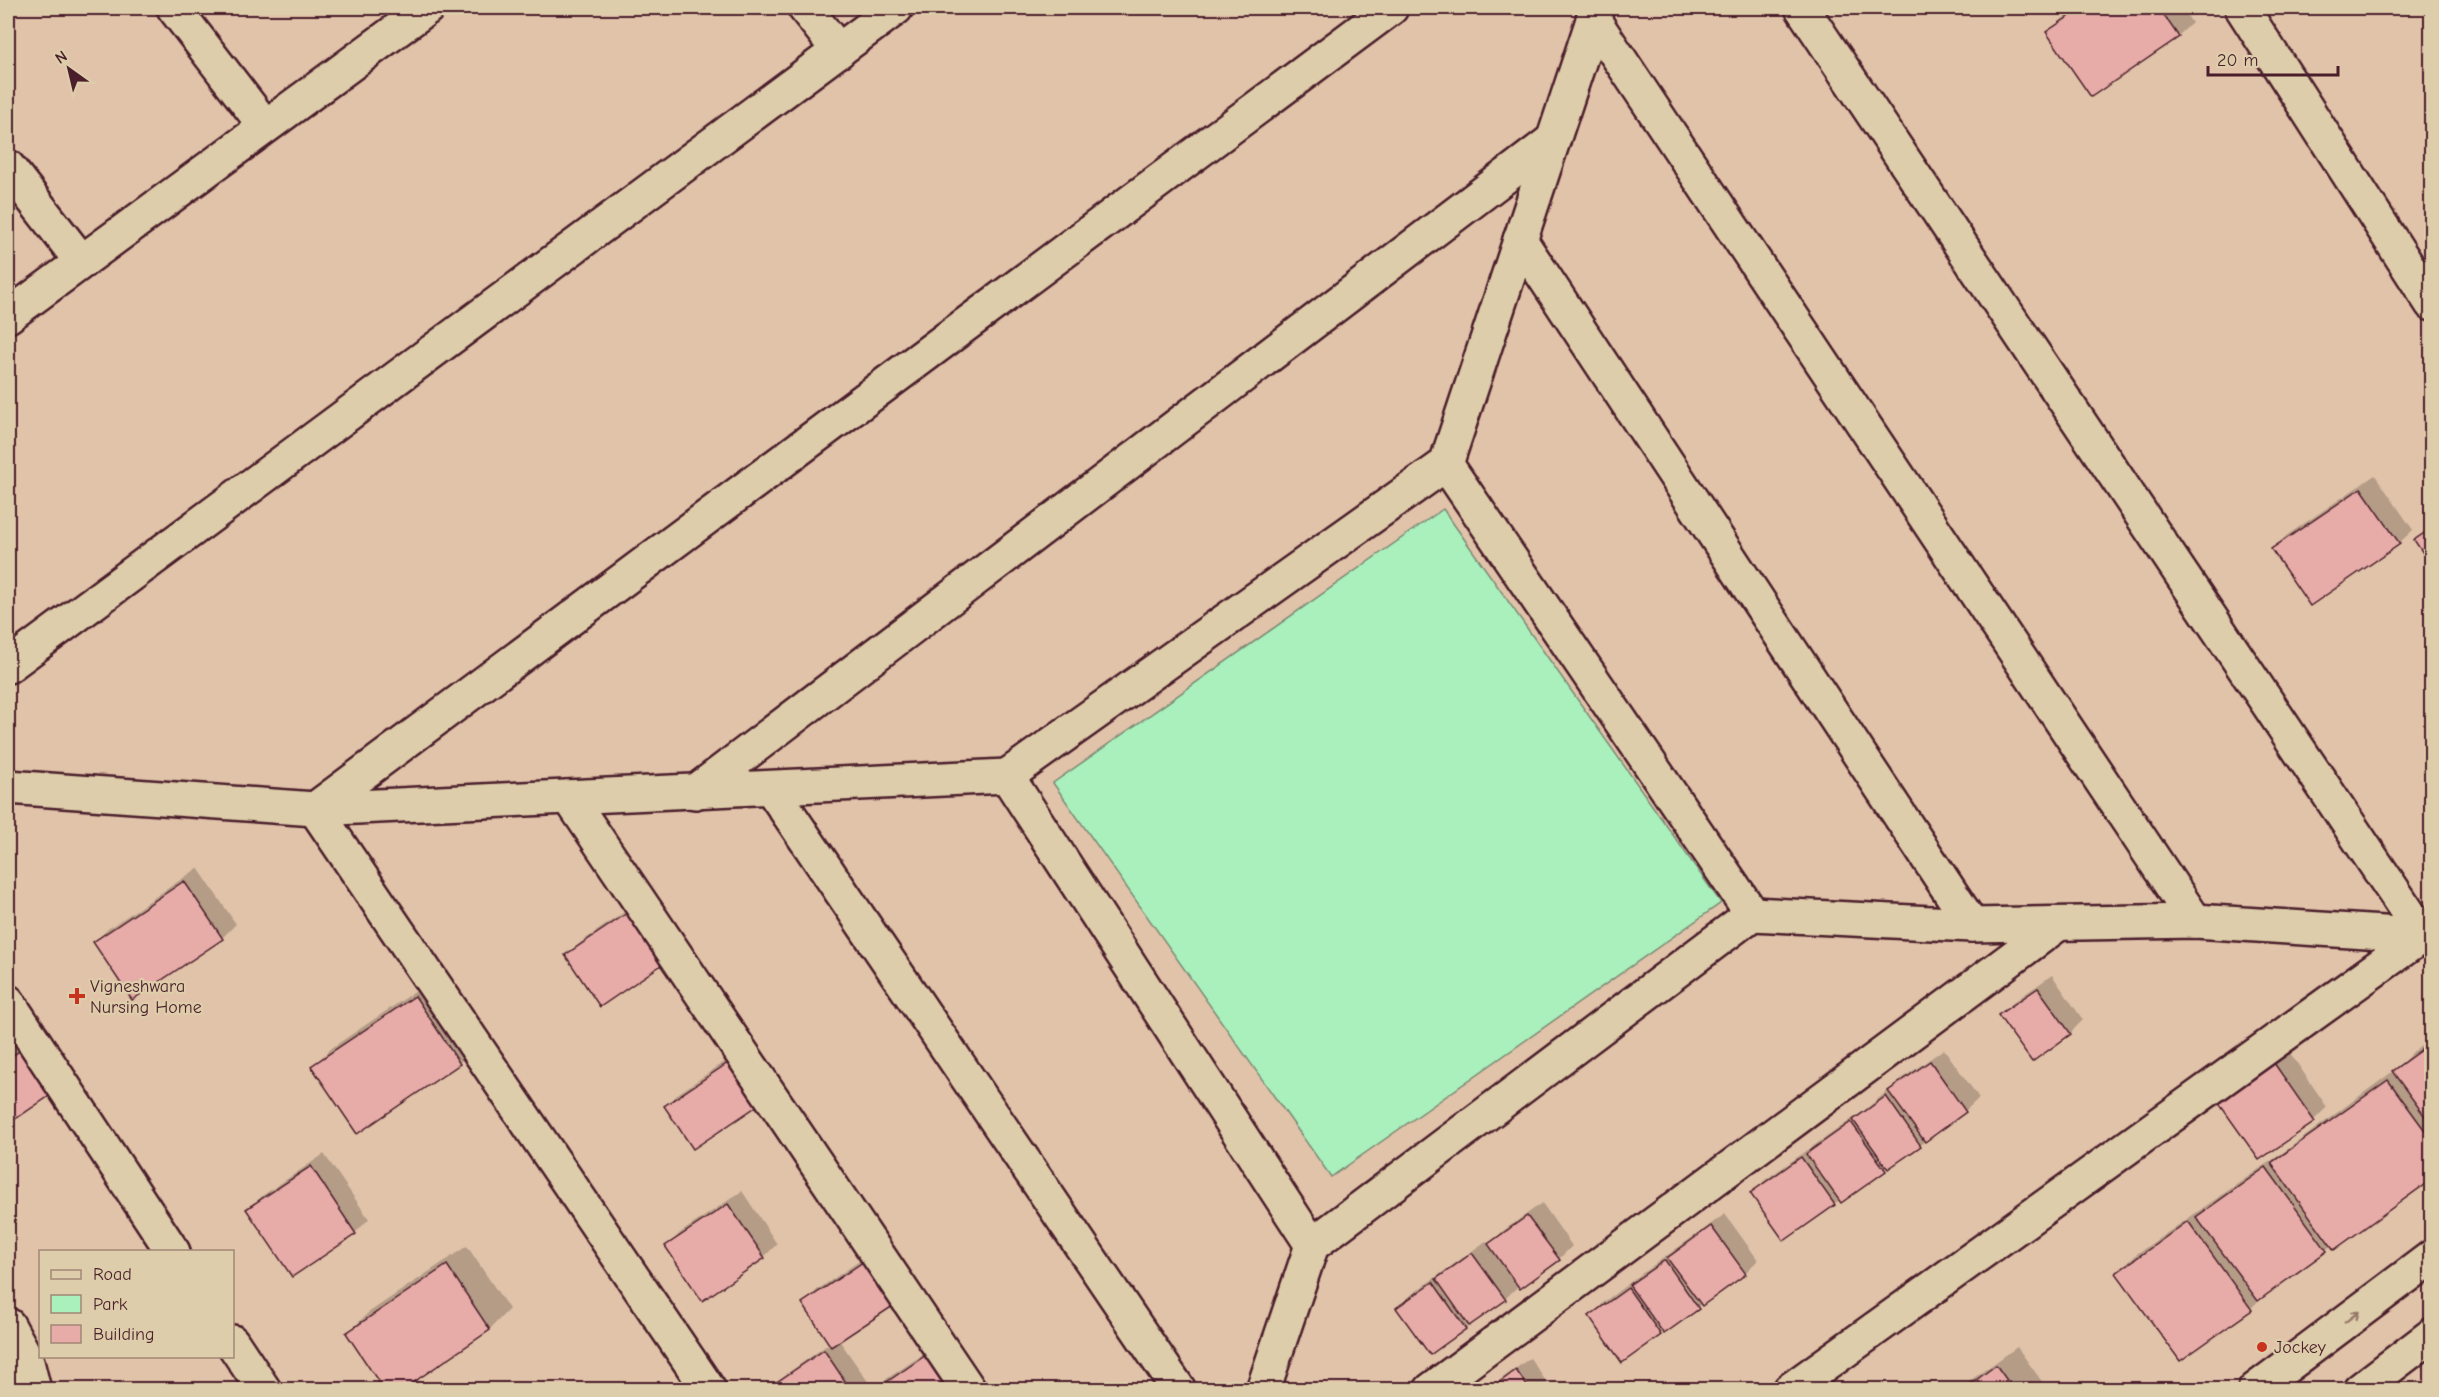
<svg xmlns="http://www.w3.org/2000/svg" width="2439" height="1397" viewBox="0 0 2439 1397" font-family="'Comic Neue',sans-serif">
	<style>
		.green { fill: #a9f0bc; stroke: #7a8874; stroke-width: 1.5 }
		.shadow { fill: #0003 }
		.building { fill: #e7aca8; stroke: #4a1f2b; stroke-width: 1.5 }
		.lines { fill: none; stroke-linecap: round; stroke-linejoin: round }
		.minor-casing { stroke: #4a1f2b; stroke-width: 38 }
		.minor { stroke: #decdaa; stroke-width: 33 }
		.oneway { stroke: #94766a }
		.poi-dot { fill: #c8321e; stroke: #decdaa; stroke-width: 2 }
		.labels { text-anchor: middle; dominant-baseline: central; stroke-width: 4.5; stroke-linejoin: round; paint-order: stroke }
		.poi-label { font-size: 18px; fill: #4a1f2b; stroke: #decdaa; text-anchor: start }
	</style>
	<rect width="100%" height="100%" fill="#e1c3a9"/>
	<filter id="ink" filterUnits="userSpaceOnUse"><feTurbulence type="fractalNoise" baseFrequency=".0167" numOctaves="2"/><feDisplacementMap in="SourceGraphic" scale="12" xChannelSelector="R" yChannelSelector="G"/><feConvolveMatrix kernelMatrix="1 2 1 2 8 2 1 2 1" color-interpolation-filters="sRGB"/></filter>
	<g filter="url(#ink)">
		<!-- green -->
		<polygon class="green" points="1443,509 1721,903 1331,1177 1053,783"/>
		<!-- shadow -->
		<g class="shadow">
			<polygon points="2078,8 2182,8 2192,23 2178,36 2092,95 2048,32 2062,19"/>
			<polygon points="2375,475 2413,530 2399,543 2310,604 2273,550 2286,536"/>
			<polygon points="2432,525 2432,563 2416,540"/>
			<polygon points="198,868 236,924 222,938 132,998 95,942 108,929"/>
			<polygon points="649,895 669,958 567,955 581,942"/>
			<polygon points="2052,975 2083,1020 2070,1033 2000,1015 2014,1002"/>
			<polygon points="435,978 479,1043 459,1063 357,1132 313,1066 333,1047"/>
			<polygon points="42,1033 57,1089 8,1122 8,1056"/>
			<polygon points="2432,1039 2432,1177 2332,1245 2266,1294 2251,1308 2180,1359 2118,1273 2138,1253 2288,1149 2396,1069 2414,1051"/>
			<polygon points="745,1048 772,1089 665,1106 679,1093"/>
			<polygon points="1944,1049 1979,1098 1965,1111 1920,1145 1834,1204 1752,1193 1765,1180 1865,1110 1903,1078"/>
			<polygon points="2288,1050 2327,1107 2314,1120 2220,1102"/>
			<polygon points="324,1154 369,1219 355,1233 292,1275 248,1210 262,1196"/>
			<polygon points="742,1191 777,1244 764,1257 667,1247 680,1233"/>
			<polygon points="1542,1203 1572,1246 1559,1259 1519,1285 1505,1299 1465,1328 1398,1308 1411,1295 1486,1241 1489,1245 1503,1231"/>
			<polygon points="1725,1214 1758,1260 1745,1273 1660,1334 1591,1316 1604,1302 1644,1272"/>
			<polygon points="467,1246 509,1309 490,1329 399,1390 348,1333 368,1313"/>
			<polygon points="880,1247 839,1340 869,1383 863,1390 764,1390 830,1343 804,1303 817,1290"/>
			<polygon points="946,1339 971,1390 873,1390 876,1386"/>
			<polygon points="2017,1347 2048,1390 1957,1390"/>
			<polygon points="1530,1358 1552,1390 1484,1390 1489,1388"/>
			<polygon points="546,1384 550,1390 538,1390"/>
		</g>
		<!-- building -->
		<g class="building">
			<polygon points="2082,8 2159,8 2179,37 2091,97 2046,32"/>
			<polygon points="2361,488 2400,544 2310,606 2271,549"/>
			<polygon points="2432,528 2432,566 2414,540"/>
			<polygon points="184,881 223,939 132,1000 93,942"/>
			<polygon points="635,908 670,959 600,1007 565,955"/>
			<polygon points="2038,988 2071,1034 2032,1062 1998,1015"/>
			<polygon points="415,996 460,1064 357,1134 311,1066"/>
			<polygon points="2432,1042 2432,1126 2392,1071"/>
			<polygon points="28,1045 58,1090 8,1124 8,1059"/>
			<polygon points="731,1061 760,1104 693,1149 664,1106"/>
			<polygon points="1930,1061 1966,1112 1925,1142 1888,1091"/>
			<polygon points="2274,1063 2315,1122 2259,1160 2218,1102"/>
			<polygon points="2388,1080 2432,1140 2432,1179 2334,1250 2271,1163"/>
			<polygon points="1886,1096 1921,1146 1888,1169 1853,1120"/>
			<polygon points="1851,1122 1886,1171 1841,1203 1806,1154"/>
			<polygon points="1801,1157 1835,1205 1784,1241 1750,1193"/>
			<polygon points="311,1166 356,1234 292,1277 246,1209"/>
			<polygon points="2266,1167 2327,1251 2258,1301 2196,1217"/>
			<polygon points="728,1204 765,1258 702,1301 665,1246"/>
			<polygon points="1527,1216 1560,1260 1520,1289 1488,1244"/>
			<polygon points="2188,1221 2252,1310 2180,1361 2116,1273"/>
			<polygon points="1711,1226 1746,1274 1702,1306 1667,1258"/>
			<polygon points="1472,1253 1506,1300 1469,1326 1436,1279"/>
			<polygon points="866,1260 896,1304 831,1347 802,1303"/>
			<polygon points="1665,1260 1699,1309 1664,1334 1629,1285"/>
			<polygon points="447,1265 490,1330 402,1390 384,1390 346,1333"/>
			<polygon points="1433,1282 1466,1329 1430,1355 1396,1308"/>
			<polygon points="1628,1288 1661,1335 1622,1363 1589,1316"/>
			<polygon points="824,1350 851,1390 765,1390"/>
			<polygon points="932,1351 958,1390 875,1390"/>
			<polygon points="1996,1365 2014,1390 1963,1390"/>
			<polygon points="1516,1370 1530,1390 1489,1390"/>
		</g>
		<g class="lines">
			<defs>
				<g id="minor">
					<polyline points="174,8 265,126"/>
					<polyline points="805,8 839,51"/>
					<polyline points="2242,8 2432,304"/>
					<polyline points="1593,19 2195,921"/>
					<polyline points="8,167 81,261"/>
					<polyline points="1520,240 1972,925"/>
					<polyline points="8,316 427,8"/>
					<polyline points="1446,464 1597,8"/>
					<polyline points="8,666 896,8"/>
					<polyline points="8,787 315,809 1007,776"/>
					<polyline points="771,788 1179,1390"/>
					<polyline points="695,792 1553,140"/>
					<polyline points="569,797 969,1390"/>
					<polyline points="1752,914 1972,925 2195,921 2430,936"/>
					<polyline points="8,1002 173,1252"/>
					<polyline points="8,1325 26,1358 34,1390"/>
					<polyline points="232,1342 264,1390"/>
					<polyline points="709,1390 315,809 1391,8"/>
					<polyline points="1263,1390 1312,1245 1752,914 1446,464 1007,776 1312,1245"/>
					<polyline points="1431,1390 2058,924"/>
					<polyline points="1790,1390 2423,935 1802,8"/>
					<polyline points="2255,1390 2432,1257"/>
					<polyline points="2360,1390 2432,1335"/>
				</g>
			</defs>
			<!-- minor casing -->
			<use href="#minor" class="minor-casing"/>
			<!-- minor -->
			<use href="#minor" class="minor"/>
		</g>
		<!-- one-way arrows -->
		<defs><path id="oneway-shaft" d="M-6 0H5M1.5-3L5.5 0L1.5 3" fill="none" stroke-width="1.6" stroke-linecap="round" stroke-linejoin="round" transform="scale(1.5)"/></defs>
		<use class="oneway" href="#oneway-shaft" transform="translate(2352 1317) rotate(-37)"/>
	</g>
	<!-- markers -->
	<g class="poi-dot">
		<path d="M74 987h6v6h6v6h-6v6h-6v-6h-6v-6h6z"/>
		<circle cx="2262" cy="1347" r="6"/>
	</g>
	<g class="labels">
		<!-- poi labels -->
		<g class="poi-label">
			<text x="90" y="986">Vigneshwara<tspan x="90" dy="21">Nursing Home</tspan></text>
			<text x="2274" y="1347">Jockey</text>
		</g>
	</g>
	<!-- margin -->
	<rect width="2439" height="1397" fill="none" stroke="#decdaa" stroke-width="30"/>
	<rect x="15" y="15" width="2409" height="1367" fill="none" stroke="#4a1f2b" stroke-width="2" filter="url(#ink)"/>
	<!-- legend -->
	<rect x="39" y="1250" width="195" height="108" fill="#decdaa" stroke="#a38777" stroke-width="1.5"/>
	<rect x="51" y="1270" width="30" height="9" fill="#decdaa" stroke="#a38777" stroke-width="1.5"/>
	<text x="93" y="1280" font-size="18" fill="#4a1f2b">Road</text>
	<rect x="51" y="1295" width="30" height="18" fill="#a9f0bc" stroke="#a38777" stroke-width="1.5"/>
	<text x="93" y="1310" font-size="18" fill="#4a1f2b">Park</text>
	<rect x="51" y="1325" width="30" height="18" fill="#e7aca8" stroke="#a38777" stroke-width="1.5"/>
	<text x="93" y="1340" font-size="18" fill="#4a1f2b">Building</text>
	<!-- north arrow -->
	<g transform="translate(69 69) rotate(326)" stroke="#decdaa" stroke-width="4.5" paint-order="stroke">
	<path d="M0-4.5L10 22L0 15L-10 22Z" fill="#4a1f2b"/>
	<text y="-9" font-size="16" font-weight="bold" text-anchor="middle" fill="#4a1f2b">N</text>
	</g>
	<!-- scale -->
	<path d="M2208 66v9h130v-9" fill="none" stroke="#4a1f2b" stroke-width="3"/>
	<text x="2217" y="66" font-size="18" fill="#4a1f2b" stroke="#decdaa" stroke-width="4.5" paint-order="stroke">20 m</text>
</svg>
